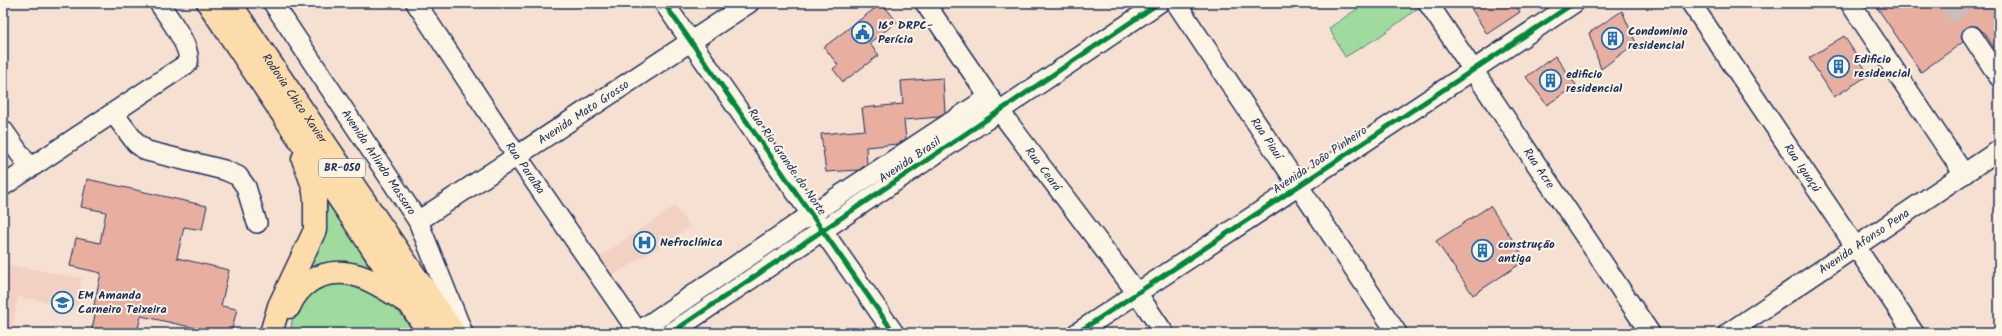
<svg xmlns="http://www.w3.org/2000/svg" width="2002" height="336" viewBox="0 0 2002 336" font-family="Kalam,sans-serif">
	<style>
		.built { fill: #f2d1c3 }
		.green { fill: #9fda9f; stroke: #5d847e }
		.building { fill: #e8afa1; stroke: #1b2f5e }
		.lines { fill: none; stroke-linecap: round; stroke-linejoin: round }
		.minor-tunnel { stroke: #cabdba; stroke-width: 19; stroke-dasharray: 19 10; stroke-linecap: butt }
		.minor-casing { stroke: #1b2f5e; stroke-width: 22 }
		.highway-casing { stroke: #1b2f5e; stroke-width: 25 }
		.minor { stroke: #fcf5e5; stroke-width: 19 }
		.highway { stroke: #fddcac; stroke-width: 22 }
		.cycleway-casing { stroke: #fcf5e5; stroke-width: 8 }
		.cycleway { stroke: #00873e; stroke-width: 5 }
		.labels { text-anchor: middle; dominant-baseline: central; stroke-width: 4; stroke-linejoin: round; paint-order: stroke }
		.shield { fill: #fcf5e5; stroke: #5e6a86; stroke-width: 1 }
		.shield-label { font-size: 11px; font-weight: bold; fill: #1b2f5e }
		.poi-label { font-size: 12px; font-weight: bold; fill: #1b2f5e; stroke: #fcf5e5; text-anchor: start }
		.street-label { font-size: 12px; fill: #1b2f5e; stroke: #fcf5e5 }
	</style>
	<rect width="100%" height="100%" fill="#f6e0d1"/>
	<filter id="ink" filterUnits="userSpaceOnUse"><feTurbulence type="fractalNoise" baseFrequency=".025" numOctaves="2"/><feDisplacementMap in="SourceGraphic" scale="8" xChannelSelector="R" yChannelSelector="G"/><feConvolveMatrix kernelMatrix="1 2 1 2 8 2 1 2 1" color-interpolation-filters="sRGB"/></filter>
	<g filter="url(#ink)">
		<!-- built -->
		<g class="built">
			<polygon points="675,206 690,227 611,277 599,257"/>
			<polygon points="3,264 82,278 77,307 18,297 12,329 36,333 3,333"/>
		</g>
		<!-- green -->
		<g class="green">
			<polygon points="1366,3 1413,3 1417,9 1379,37 1345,57 1329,28"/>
			<polygon points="329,199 374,275 341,267 279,319 326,214"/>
			<path d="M354 282 393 304 415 333H291C291 292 320 286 354 282Z"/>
		</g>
		<!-- building -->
		<g class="building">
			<polygon points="882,3 897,22 869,43 879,55 843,82 833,69 838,65 824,47"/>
			<polygon points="1468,3 1515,3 1520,12 1487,34"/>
			<polygon points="1874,3 1999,3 1999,56 1984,32 1983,32 1977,26 1971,25 1966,27 1962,31 1961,37 1963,42 1921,72"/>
			<polygon points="1622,11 1636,43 1601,69 1589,33"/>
			<polygon points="1844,36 1869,75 1834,97 1809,58"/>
			<polygon points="1555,56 1576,85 1547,105 1526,77"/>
			<polygon points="943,78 945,113 939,117 904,120 906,139 898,144 866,147 867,164 859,170 826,172 821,134 865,130 862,108 903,104 901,81"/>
			<polygon points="87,179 207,206 202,230 184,227 177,258 229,270 221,306 237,309 231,333 218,333 141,316 137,333 91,333 97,306 94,305 101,273 70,266 76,238 100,243 106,212 81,207"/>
			<polygon points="1490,206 1526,260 1473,295 1436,241"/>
		</g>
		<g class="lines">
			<!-- minor-tunnel -->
			<polyline class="minor-tunnel" points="1949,3 1972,36"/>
			<defs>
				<g id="minor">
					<path id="s1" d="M273 3 418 221 463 333"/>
					<path id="s2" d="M416 3 517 156 638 332"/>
					<polyline points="664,3 894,333"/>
					<path id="s3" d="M925 3 989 97 1137 293 1164 333"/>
					<path id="s4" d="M1176 3 1397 333"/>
					<path id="s5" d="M1428 3 1650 333"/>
					<path id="s6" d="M1691 3 1914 333"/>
					<polyline points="1850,3 1964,174"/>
					<polyline points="1972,36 1999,77"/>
					<polyline points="114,114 136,143 147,151 224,170 238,176 246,187 257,223"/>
					<polyline points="3,130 30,168"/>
					<path d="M3 186 188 63C192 47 168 17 159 3"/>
					<path id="s7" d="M418 221 749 3"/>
					<polyline points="636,333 810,215 989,97"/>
					<polyline points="671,333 1159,3"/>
					<polyline points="1077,333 1574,3"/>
					<path id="s8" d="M1728 333 1999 150"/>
				</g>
				<g id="highway">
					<polyline points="208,3 429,333"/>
					<path id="s9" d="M230 3 454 333"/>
					<path d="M289 307C293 297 301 287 310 281 344 261 374 281 403 300"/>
					<polyline points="271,333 279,306 315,230 315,199 313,186 303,159"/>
				</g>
			</defs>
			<!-- minor casing -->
			<use href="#minor" class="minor-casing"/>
			<!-- highway casing -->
			<use href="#highway" class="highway-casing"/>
			<!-- minor -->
			<use href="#minor" class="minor"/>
			<!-- highway -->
			<use href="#highway" class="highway"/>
			<defs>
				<g id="cycleway">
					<polyline points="664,3 894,333"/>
					<polyline points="671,333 1159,3"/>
					<polyline points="1077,333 1574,3"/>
				</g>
			</defs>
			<!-- cycleway casing -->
			<use href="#cycleway" class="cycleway-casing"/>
			<!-- cycleway -->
			<use href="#cycleway" class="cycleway"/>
		</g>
	</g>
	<!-- icons -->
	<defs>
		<symbol id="civic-ring" viewBox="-11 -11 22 22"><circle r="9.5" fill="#fcf5e5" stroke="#1f6fb2" stroke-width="1.5"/><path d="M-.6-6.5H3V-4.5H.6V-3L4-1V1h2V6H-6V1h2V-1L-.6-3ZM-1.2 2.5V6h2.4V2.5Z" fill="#1f6fb2"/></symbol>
		<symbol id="building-ring" viewBox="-11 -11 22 22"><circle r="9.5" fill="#fcf5e5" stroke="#1f6fb2" stroke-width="1.5"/><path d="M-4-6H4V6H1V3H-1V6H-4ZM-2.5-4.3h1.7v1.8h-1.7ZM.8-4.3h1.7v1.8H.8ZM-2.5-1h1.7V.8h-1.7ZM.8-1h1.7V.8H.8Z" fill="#1f6fb2"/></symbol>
		<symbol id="hospital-ring" viewBox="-11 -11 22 22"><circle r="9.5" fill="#fcf5e5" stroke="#1f6fb2" stroke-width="1.5"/><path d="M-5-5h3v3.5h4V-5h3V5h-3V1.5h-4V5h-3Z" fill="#1f6fb2"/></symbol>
		<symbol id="school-ring" viewBox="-11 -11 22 22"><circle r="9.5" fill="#fcf5e5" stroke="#1f6fb2" stroke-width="1.5"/><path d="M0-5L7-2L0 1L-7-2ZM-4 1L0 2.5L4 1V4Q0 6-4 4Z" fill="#1f6fb2"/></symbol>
	</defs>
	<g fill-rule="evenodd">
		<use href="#civic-ring" x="850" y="20" width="25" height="25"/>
		<use href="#building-ring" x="1600" y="26" width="25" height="25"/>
		<use href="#building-ring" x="1826" y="54" width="25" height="25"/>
		<use href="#building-ring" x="1538" y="68" width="25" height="25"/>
		<use href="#hospital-ring" x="632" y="230" width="25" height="25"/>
		<use href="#building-ring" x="1470" y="238" width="25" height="25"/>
		<use href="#school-ring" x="50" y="290" width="25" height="25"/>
	</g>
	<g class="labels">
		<!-- shield labels -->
		<rect class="shield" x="319" y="159" width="46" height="18" rx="3"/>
		<g class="shield-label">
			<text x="342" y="168">BR-050</text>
		</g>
		<!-- poi labels -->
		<g class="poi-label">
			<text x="878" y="25">16° DRPC-<tspan x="878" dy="14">Perícia</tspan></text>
			<text x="1628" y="31">Condominio<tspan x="1628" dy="14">residencial</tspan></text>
			<text x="1854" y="59">Edificio<tspan x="1854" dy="14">residencial</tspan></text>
			<text x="1566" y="74">edificio<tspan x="1566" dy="14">residencial</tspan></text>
			<text x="660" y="242">Nefroclínica</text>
			<text x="1498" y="244">construção<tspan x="1498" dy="14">antiga</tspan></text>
			<text x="78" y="295">EM Amanda<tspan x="78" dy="14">Carneiro Teixeira</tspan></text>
		</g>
		<!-- street labels -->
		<g class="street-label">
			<text stroke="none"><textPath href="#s9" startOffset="115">Rodovia Chico Xavier</textPath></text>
			<text stroke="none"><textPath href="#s7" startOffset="198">Avenida Mato Grosso</textPath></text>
			<text stroke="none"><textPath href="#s4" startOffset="163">Rua Piauí</textPath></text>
			<text transform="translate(910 160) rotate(-34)">Avenida Brasil</text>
			<text transform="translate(1320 160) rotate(-34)">Avenida João Pinheiro</text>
			<text stroke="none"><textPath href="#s1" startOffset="191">Avenida Arlindo Massaro</textPath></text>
			<text transform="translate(787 162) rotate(55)">Rua Rio Grande do Norte</text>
			<text stroke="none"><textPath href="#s2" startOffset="198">Rua Paraíba</textPath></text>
			<text stroke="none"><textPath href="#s5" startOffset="199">Rua Acre</textPath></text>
			<text stroke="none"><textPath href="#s6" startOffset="199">Rua Iguaçú</textPath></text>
			<text stroke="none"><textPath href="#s3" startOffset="204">Rua Ceará</textPath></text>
			<text stroke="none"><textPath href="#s8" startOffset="164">Avenida Afonso Pena</textPath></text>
		</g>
	</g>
	<!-- margin -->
	<rect width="2002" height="336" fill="none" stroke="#fcf5e5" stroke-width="16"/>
	<rect x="8" y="8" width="1986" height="320" fill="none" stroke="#1b2f5e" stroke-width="1.5" filter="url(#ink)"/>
</svg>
